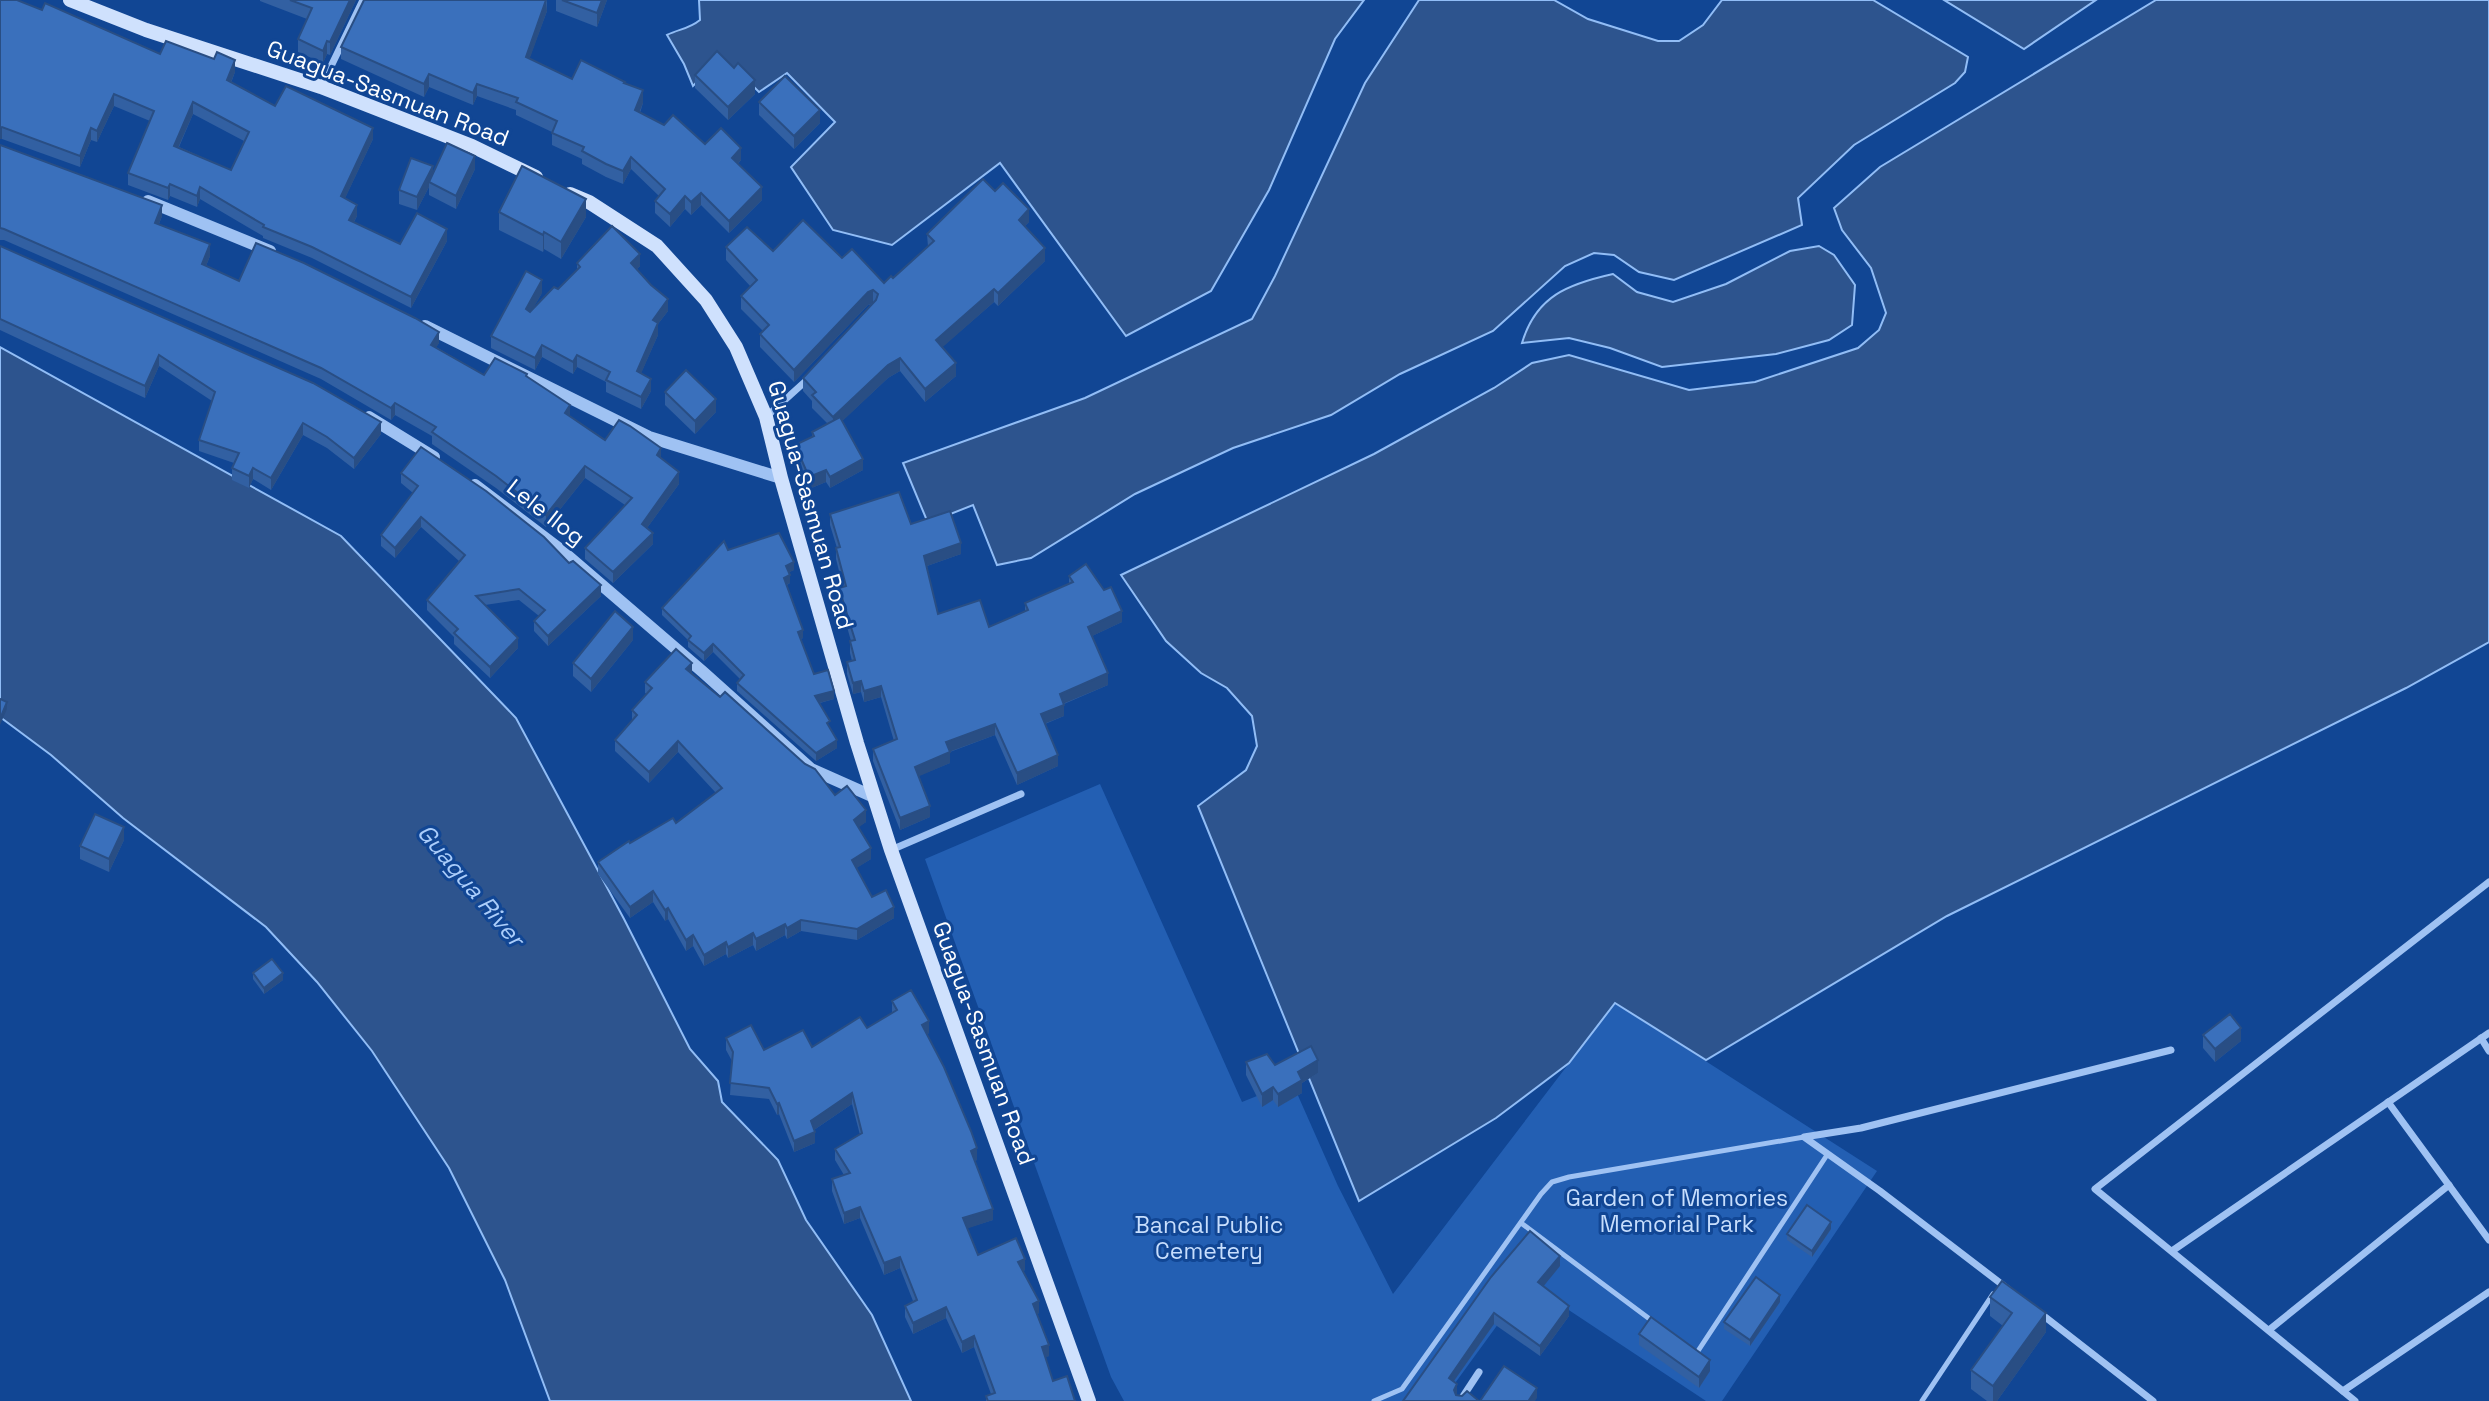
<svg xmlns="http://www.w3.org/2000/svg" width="2489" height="1401" viewBox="0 0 2489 1401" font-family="'Space Grotesk',sans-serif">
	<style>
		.green { fill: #235fb3 }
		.water { fill: #2d548e; stroke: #91bdf6; stroke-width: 2 }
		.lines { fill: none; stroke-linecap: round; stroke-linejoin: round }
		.service { stroke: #9fc2f3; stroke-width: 5 }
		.minor { stroke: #9fc2f3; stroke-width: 7 }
		.tertiary { stroke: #9fc2f3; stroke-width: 12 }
		.secondary { stroke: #cfe1fd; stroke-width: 14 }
		.wall { fill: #3260a2; fill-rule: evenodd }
		.shaded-wall { fill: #294e84 }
		.building { fill: #3a70bc; stroke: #294e84; stroke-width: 2; fill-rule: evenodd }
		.labels { text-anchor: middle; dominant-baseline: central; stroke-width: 6; stroke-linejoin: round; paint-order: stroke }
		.street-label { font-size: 23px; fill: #fff; stroke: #114694 }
		.park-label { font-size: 23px; fill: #c7defd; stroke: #114694 }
		.water-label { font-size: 24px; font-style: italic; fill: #abcdfa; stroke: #114694 }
	</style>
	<rect width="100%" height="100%" fill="#114694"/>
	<!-- green -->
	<polygon class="green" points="1100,784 1242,1102 1292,1082 1338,1186 1393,1294 1615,1003 1877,1171 1722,1401 1706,1401 1528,1283 1442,1401 1124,1401 1111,1377 925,859"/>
	<!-- water -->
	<g class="water">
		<path d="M699 0H1364L1335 39 1269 190 1211 291 1126 336 1000 163 892 245 833 230 791 167 835 122 787 73 759 92 740 73 718 60 693 86 684 64 667 35C679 29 689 29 700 20Z"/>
		<polygon points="1419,0 1554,0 1588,19 1658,41 1679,41 1703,25 1722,0 1873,0 1968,57 1965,72 1955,83 1854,145 1798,198 1802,225 1674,280 1639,272 1614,255 1594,253 1565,266 1493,331 1400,374 1331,415 1233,448 1135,494 1031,558 997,565 973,505 928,523 903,463 1085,398 1252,319 1275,276 1365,83"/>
		<polygon points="1944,0 2096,0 2024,49"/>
		<polygon points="2156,0 2489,0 2489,642 2406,688 1947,916 1706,1060 1615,1003 1569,1063 1496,1118 1359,1201 1198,806 1246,770 1257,746 1252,716 1227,688 1201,673 1166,641 1121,575 1374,454 1494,388 1532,363 1569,355 1689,390 1755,382 1858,348 1879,330 1886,313 1871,268 1842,230 1834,208 1880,167"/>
		<path d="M1819 246 1834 255 1855 285 1852 325 1829 340 1776 354 1662 367 1610 348 1569 338 1522 343C1536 296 1568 284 1613 274L1637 292 1673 302 1726 284 1790 251Z"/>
		<polygon points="0,347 341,536 516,718 624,919 690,1049 718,1081 722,1102 778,1160 806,1220 872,1315 911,1401 550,1401 505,1280 449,1168 372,1051 317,982 266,927 123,818 51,755 0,717"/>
	</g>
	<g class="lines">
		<!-- service -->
		<g class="service">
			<polyline points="1521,1223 1655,1323"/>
			<polyline points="1693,1352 1696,1354 1827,1155"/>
			<polyline points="1374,1401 1402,1389 1541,1194 1552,1182 1569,1177 1804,1137"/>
			<polyline points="1922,1401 1993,1294"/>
		</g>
		<!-- minor -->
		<g class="minor">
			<polyline points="321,87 363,0"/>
			<polyline points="766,417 808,379"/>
			<polyline points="891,850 1021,794"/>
			<polyline points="2481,1038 2489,1051"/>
			<polyline points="2388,1102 2489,1240"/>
			<polyline points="2172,1251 2489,1033"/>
			<polyline points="2008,1289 1880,1191 1804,1137 1861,1128 2171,1050"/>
			<polyline points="2040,1313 2153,1401"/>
			<polyline points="2269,1330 2449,1185"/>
			<polyline points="2343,1391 2489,1292"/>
			<polyline points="1460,1401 1479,1372"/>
			<polyline points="2355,1401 2095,1189 2489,882"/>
		</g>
		<!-- tertiary -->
		<g class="tertiary">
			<polyline points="148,201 270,251"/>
			<polyline points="425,326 649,437 781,478"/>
			<polyline points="369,417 434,457"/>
			<polyline points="475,485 561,550 703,672 811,769 874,797"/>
		</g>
		<!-- secondary -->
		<g class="secondary">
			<polyline points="70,0 146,30 321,87 472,146 536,177"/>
			<polyline points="570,194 589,202 657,246 706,300 736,347 766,417 781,478 857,743 891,850 1089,1401"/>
		</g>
	</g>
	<!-- wall -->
	<g class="wall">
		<path d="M0 0 160 54 235 72 231 83 275 106 373 139 345 198 357 216 354 222 400 244 447 241 411 308 312 258 263 238V236L200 199 197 207 170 196 168 200 128 185V173L150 121 114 106 97 142 91 140 80 167 2 139ZM193 114 244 141 231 170 179 147Z"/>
		<polygon points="260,0 356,0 330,55 327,54 323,63 298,52 298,39 307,19 260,1"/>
		<polygon points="547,0 547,11 529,59 572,79 625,84 643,103 640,113 705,144 741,160 738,164 762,200 729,233 701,205 691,215 685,209 670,227 655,213 655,201 659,196 631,169 623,184 606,177 582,164 582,159 552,145 552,132 516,115 516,110 477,96 473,105 429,87 424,97 341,59 341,47"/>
		<polygon points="556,0 607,0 597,27 556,11"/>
		<polygon points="695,75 755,94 728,120 695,88"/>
		<polygon points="759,102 820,123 794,149 759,115"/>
		<polygon points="0,145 162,216 159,224 210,256 206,266 239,281 439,343 436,347 484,375 527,377 570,417 605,440 661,459 679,484 647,528 653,544 613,583 585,559 585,548 625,505 585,478 546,527 496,488 432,444 432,436 395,415 391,420 321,379 4,240 0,240"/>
		<polygon points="475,169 456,209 429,195 429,187 417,210 399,204 399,190 433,174"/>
		<polygon points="499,212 586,217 561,259 544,249 543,252 499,230"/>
		<polygon points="1029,222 1025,226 1045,261 998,306 994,302 942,347 956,376 925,402 900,371 888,378 842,421 863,470 830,488 826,482 809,489 795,457 795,445 812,437 812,432 828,424 812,408 812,401 803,391 803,378 873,304 868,305 794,382 760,347 760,334 763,331 741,309 741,296 751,287 726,260 726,247 842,258 884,283 893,278 928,247 927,234"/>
		<polygon points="0,246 381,434 354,469 327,448 303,435 271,490 253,479 249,488 232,480 232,468 234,463 199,451 199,440 212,401 159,366 145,398 0,330"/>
		<polygon points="577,263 640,266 636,270 668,311 658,324 658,335 641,373 651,391 641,409 606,392 606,382 577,367 573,374 542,357 535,370 491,348 491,336 542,293 533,308 558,289 577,270"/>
		<polygon points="665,392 716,412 695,434 665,405"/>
		<polygon points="401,473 601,596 548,646 534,631 534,621 539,616 519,600 485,605 518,648 490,678 454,644 454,637 427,610 427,600 459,561 421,527 395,558 381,546 381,535 413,493 401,483"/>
		<polygon points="830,514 911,524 961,554 927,566 938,614 989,627 1025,611 1025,603 1069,584 1069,576 1122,622 1092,636 1108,685 1064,704 1064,716 1045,724 1058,766 1017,785 995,735 950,752 950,763 918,776 930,817 900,830 873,761 873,749 894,741 881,697 864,702 861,692 853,694 847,674 847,662 852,661 850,653 850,641 851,641 839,599 839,588 843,587 836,559 836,548 837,548 830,525"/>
		<polygon points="728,550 794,570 789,572 790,583 787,585 803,638 801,639 814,674 834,699 820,703 837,748 816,761 737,691 737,683 740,679 713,652 704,661 688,647 688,640 662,615 662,608"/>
		<polygon points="633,640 591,692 573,676 573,663"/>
		<polygon points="692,673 866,822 858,827 871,859 856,868 872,897 894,918 857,940 801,931 787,939 785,935 756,951 753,945 728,958 726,954 704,966 693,946 686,951 668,919 665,921 653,902 630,918 598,874 598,862 630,843 676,823 716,793 678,752 649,783 615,751 615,740 632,721 632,710 647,694 645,693 645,682"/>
		<polygon points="124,840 109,872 80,859 80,846"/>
		<polygon points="253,973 283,980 264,994 253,979"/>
		<polygon points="892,1001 929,1033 927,1034 977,1160 974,1161 993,1220 967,1228 978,1255 1025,1270 1023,1271 1039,1313 1037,1314 1049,1356 1045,1357 1053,1381 1075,1401 986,1401 986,1396 991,1394 974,1347 962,1353 946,1318 913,1334 905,1317 905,1306 913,1301 900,1268 884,1275 860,1218 844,1224 832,1191 832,1179 844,1175 835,1160 835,1149 860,1135 852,1104 814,1130 815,1143 794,1152 779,1114 777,1115 769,1099 730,1095 732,1061 726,1050 726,1038 764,1050 812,1047 867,1028 892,1013"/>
		<polygon points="2203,1035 2241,1041 2215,1062 2203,1048"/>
		<polygon points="1246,1062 1275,1065 1318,1073 1302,1083 1302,1093 1278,1107 1273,1100 1262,1107 1246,1075"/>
		<polygon points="1831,1229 1812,1257 1787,1240 1787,1234"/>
		<polygon points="1560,1266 1543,1286 1569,1316 1540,1356 1494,1324 1454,1381 1457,1394 1456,1396 1403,1401 1491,1277"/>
		<polygon points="1990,1297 2046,1332 1997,1401 1987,1401 1971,1389 1971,1370 2003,1326 1990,1316"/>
		<polygon points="1780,1302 1750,1346 1724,1329 1724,1322"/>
		<polygon points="1639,1334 1710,1371 1699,1388 1639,1345"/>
	</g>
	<!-- shaded-wall -->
	<g class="shaded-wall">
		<polygon points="350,0 356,0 330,55 330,42"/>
		<polygon points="546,0 547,11 526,69 526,57"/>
		<polygon points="602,0 607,0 597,27 597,13"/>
		<polygon points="327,41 327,54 323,63 323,51"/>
		<polygon points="235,60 235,72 227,92 227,80"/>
		<polygon points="429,74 429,87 424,97 424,84"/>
		<polygon points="755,80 755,94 728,120 728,107"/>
		<polygon points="477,84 477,96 473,105 473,93"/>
		<polygon points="643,90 643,103 635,123 635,110"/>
		<polygon points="114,94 114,106 97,142 97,131"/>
		<polygon points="193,102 193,114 174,157 174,146"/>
		<polygon points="820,110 820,123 794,149 794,136"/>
		<polygon points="2,127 2,139 0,139 0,128"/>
		<polygon points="91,128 91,140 80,167 80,156"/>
		<polygon points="373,128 373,139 341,207 341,196"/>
		<polygon points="741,148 741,160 732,170 732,158"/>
		<polygon points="475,156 475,169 456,209 456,196"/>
		<polygon points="631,157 631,169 623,184 623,171"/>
		<polygon points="433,166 433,179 429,182 429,187 417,210 417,197"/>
		<polygon points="170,184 170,196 168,200 168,188"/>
		<polygon points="200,187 200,199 197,207 197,196"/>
		<polygon points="762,187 762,200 729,233 729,221"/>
		<polygon points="701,193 701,205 691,215 691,202"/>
		<polygon points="685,196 685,209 670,227 670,214"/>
		<polygon points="586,199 586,217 561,259 561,242"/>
		<polygon points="162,205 162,216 155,234 155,223"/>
		<polygon points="357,205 357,216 349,231 349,220"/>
		<polygon points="1029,209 1029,222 1019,233 1019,220"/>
		<polygon points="447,229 447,241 411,308 411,297"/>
		<polygon points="544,232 544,249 543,252 543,235"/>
		<polygon points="210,244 210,256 202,276 202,264"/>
		<polygon points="1045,248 1045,261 998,306 998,293"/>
		<polygon points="640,254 640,266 631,276 631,263"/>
		<polygon points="542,280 542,293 526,321 526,309"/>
		<polygon points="994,289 994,302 936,353 936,340"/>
		<polygon points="873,290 873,303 868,305 794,382 794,370 868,292"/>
		<polygon points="668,299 668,311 658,324 658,335 637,383 637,371 653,320"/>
		<polygon points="439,332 439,343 431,356 431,345"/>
		<polygon points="542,345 542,357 535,370 535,358"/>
		<polygon points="159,355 159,366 145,398 145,386"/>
		<polygon points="577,355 577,367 573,374 573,362"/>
		<polygon points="900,358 900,371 888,378 833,430 833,417 888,365"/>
		<polygon points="956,363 956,376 925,402 925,389"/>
		<polygon points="651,379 651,391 641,409 641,397"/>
		<polygon points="716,399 716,412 695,434 695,421"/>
		<polygon points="395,403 395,415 391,420 391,408"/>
		<polygon points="570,405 570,417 565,413"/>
		<polygon points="381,422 381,434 354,469 354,458"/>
		<polygon points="303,423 303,435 271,490 271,478"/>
		<polygon points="661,448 661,460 657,455"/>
		<polygon points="863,459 863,470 830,488 830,477"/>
		<polygon points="585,466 585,478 546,527 546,515"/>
		<polygon points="253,468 253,479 249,488 249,476"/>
		<polygon points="826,470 826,482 809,489 809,477"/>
		<polygon points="679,472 679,484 642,535 642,524"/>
		<polygon points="421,517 421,527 395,558 395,548"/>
		<polygon points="653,533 653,544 613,583 613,572"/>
		<polygon points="961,543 961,554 924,567 924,556"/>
		<polygon points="794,562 794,570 786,574 786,566"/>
		<polygon points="790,575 790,583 784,586 784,578"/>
		<polygon points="601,585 601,596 548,646 548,636"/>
		<polygon points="1122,611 1122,622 1088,638 1088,627"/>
		<polygon points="633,627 633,640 591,692 591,679"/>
		<polygon points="803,630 803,638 798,640 798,632"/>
		<polygon points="518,638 518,648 490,678 490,667"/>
		<polygon points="713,644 713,652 704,661 704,653"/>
		<polygon points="692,663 692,674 686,669"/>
		<polygon points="1108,673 1108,685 1060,705 1060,694"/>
		<polygon points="861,681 861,692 853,694 853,683"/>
		<polygon points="881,686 881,697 864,702 864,691"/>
		<polygon points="834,691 834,699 815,704 815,696"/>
		<polygon points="7,702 7,709 0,725 0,719"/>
		<polygon points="1064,705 1064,716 1041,725 1041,714"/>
		<polygon points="995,724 995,735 946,753 946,742"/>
		<polygon points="837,740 837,748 816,761 816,753"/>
		<polygon points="678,741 678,752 649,783 649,772"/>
		<polygon points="950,752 950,763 915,778 915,767"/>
		<polygon points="1058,755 1058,766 1017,785 1017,773"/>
		<polygon points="930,806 930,817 900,830 900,818"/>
		<polygon points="866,810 866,822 854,831 854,820"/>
		<polygon points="124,827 124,840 109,872 109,859"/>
		<polygon points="871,848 871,859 852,871 852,860"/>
		<polygon points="653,891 653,902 630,918 630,907"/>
		<polygon points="894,907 894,918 857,940 857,929"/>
		<polygon points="668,908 668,919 665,921 665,910"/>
		<polygon points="801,920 801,931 787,939 787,928"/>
		<polygon points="785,924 785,935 756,951 756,939"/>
		<polygon points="753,933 753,945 728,958 728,947"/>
		<polygon points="693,935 693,946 686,951 686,940"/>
		<polygon points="726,942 726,954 704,966 704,955"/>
		<polygon points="283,973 283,980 264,994 264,988"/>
		<polygon points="929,1021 929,1033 922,1037 922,1025"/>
		<polygon points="2241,1028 2241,1041 2215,1062 2215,1049"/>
		<polygon points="1318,1060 1318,1073 1302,1083 1302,1093 1278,1107 1278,1094 1298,1072"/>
		<polygon points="1273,1087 1273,1100 1262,1107 1262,1094"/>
		<polygon points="852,1093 852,1104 811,1132 811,1121"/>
		<polygon points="779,1103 779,1114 777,1115 777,1104"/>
		<polygon points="815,1132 815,1143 794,1152 794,1141"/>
		<polygon points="977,1148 977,1160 971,1162 971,1151"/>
		<polygon points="860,1207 860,1218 844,1224 844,1213"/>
		<polygon points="993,1209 993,1220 963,1230 963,1218"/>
		<polygon points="1831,1222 1831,1229 1812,1257 1812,1251"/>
		<polygon points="1560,1256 1560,1266 1538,1293 1538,1282"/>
		<polygon points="900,1257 900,1268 884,1275 884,1263"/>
		<polygon points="1025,1259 1025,1270 1018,1273 1018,1262"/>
		<polygon points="1780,1295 1780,1302 1750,1346 1750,1340"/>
		<polygon points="1039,1301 1039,1313 1033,1316 1033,1304"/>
		<polygon points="1569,1306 1569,1316 1540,1356 1540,1346"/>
		<polygon points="946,1307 946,1318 913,1334 913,1323"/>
		<polygon points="1494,1313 1494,1324 1449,1388 1449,1378"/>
		<polygon points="2046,1313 2046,1332 1997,1401 1993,1401 1993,1386"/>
		<polygon points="974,1336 974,1347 962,1353 962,1342"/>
		<polygon points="1049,1345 1049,1356 1042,1359 1042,1347"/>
		<polygon points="1710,1360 1710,1371 1699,1388 1699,1377"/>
		<polygon points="1457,1384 1457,1394 1454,1400 1454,1390"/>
		<polygon points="1537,1388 1537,1398 1535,1401 1529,1401"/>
	</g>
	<!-- building -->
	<g class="building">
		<path d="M0 0H17L42 10 45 3 160 54 166 41 214 59 217 52 235 60 227 80 275 106 286 86 373 128 341 196 357 205 349 220 400 244 417 213 447 229 411 297 312 247 263 227 264 225 200 187 197 196 170 184 168 188 128 173 154 111 114 94 97 131 91 128 80 156 2 127 0 128ZM193 102 249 132 231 170 174 146Z"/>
		<polygon points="290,0 350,0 330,42 327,41 323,51 298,39 312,8"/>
		<polygon points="364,0 546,0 526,57 572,79 581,60 625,82 624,83 643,90 635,110 664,125 673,115 705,144 721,128 741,148 732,158 762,187 729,221 701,193 691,202 685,196 670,214 655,201 665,189 631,157 623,171 606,164 582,151 584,147 552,133 557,121 516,102 518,98 477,84 473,93 429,74 424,84 341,47"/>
		<polygon points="562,0 602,0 597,13"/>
		<polygon points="717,51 734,68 738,63 755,80 728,107 695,75"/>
		<polygon points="785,76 820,110 794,136 759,102"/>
		<polygon points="447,143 475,156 456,196 429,182"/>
		<polygon points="0,145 162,205 155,223 210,244 202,264 239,281 256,243 304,263 415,318 439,332 431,345 484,375 495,358 527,374 526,376 570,405 565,413 605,440 619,420 630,426 661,448 657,455 679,472 642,524 653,533 613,572 585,548 632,498 585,466 546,515 496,476 432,432 436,427 395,403 391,408 321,368 4,229 0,228"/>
		<polygon points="411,158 433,166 417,197 399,190"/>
		<polygon points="522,166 586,199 561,242 544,232 543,235 499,212"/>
		<polygon points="983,179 995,191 1003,183 1029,209 1019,220 1045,248 998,293 994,289 936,340 956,363 925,389 900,358 888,365 833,417 812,395 816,392 803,378 876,300 878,294 873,290 868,292 794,370 760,334 769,325 741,296 757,280 726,247 747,227 773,251 803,220 842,258 852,249 884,283 891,276 893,278 934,241 927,234"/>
		<polygon points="612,226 640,254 631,263 651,285 668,299 653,320 658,323 637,371 651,379 641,397 606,380 610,372 577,355 573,362 542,345 535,358 491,336 526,271 542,280 526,309 530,312 554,287 558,289 580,267 577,263"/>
		<polygon points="0,246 313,383 381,422 354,458 327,437 303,423 271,478 253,468 249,476 232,468 239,453 199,440 215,392 159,355 145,386 0,319"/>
		<polygon points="686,370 716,399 695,421 665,392"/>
		<polygon points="840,417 863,459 830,477 826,470 809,477 795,445 814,436 812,432"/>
		<polygon points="421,447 486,491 544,537 569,563 573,561 601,585 548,636 534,621 545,610 519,589 476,596 518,638 490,667 454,633 458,629 427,600 465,555 421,517 395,548 381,535 418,486 401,473"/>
		<polygon points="899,492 911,524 950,511 961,543 924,556 938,614 980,600 989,627 1028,610 1025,603 1073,582 1069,576 1086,564 1104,590 1111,587 1122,611 1088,627 1108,673 1060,694 1064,705 1041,714 1058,755 1017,773 995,724 946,742 950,752 915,767 930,806 900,818 873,749 897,739 881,686 864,691 861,681 853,683 847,662 855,660 850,641 855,640 839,588 846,586 836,548 840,547 830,514"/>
		<polygon points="779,533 794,562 786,566 790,575 784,578 803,630 798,632 814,674 828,670 834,691 815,696 830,721 827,723 837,740 816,753 737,683 744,675 713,644 704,653 688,640 691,636 662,608 724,541 728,550"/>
		<polygon points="615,611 633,627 591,679 573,663"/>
		<polygon points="676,649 692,663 686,669 720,697 725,692 805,764 815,769 835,795 847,786 866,810 854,820 871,848 852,860 872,897 886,890 894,907 857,929 801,920 787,928 785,924 756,939 753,933 728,947 726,942 704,955 693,935 686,940 668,908 665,910 653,891 630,907 598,862 629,841 630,843 673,818 676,823 722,788 678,741 649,772 615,740 637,715 632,710 652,688 645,682"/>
		<polygon points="0,699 7,702 0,719"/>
		<polygon points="95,814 124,827 109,859 80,846"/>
		<polygon points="272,959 283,973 264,988 253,973"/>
		<polygon points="911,990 929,1021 922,1025 944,1067 971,1131 977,1148 971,1151 993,1209 963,1218 978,1255 1016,1238 1025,1259 1018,1262 1039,1301 1033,1304 1049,1345 1042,1347 1053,1381 1067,1376 1075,1401 988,1401 986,1396 995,1393 974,1336 962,1342 946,1307 913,1323 905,1306 917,1300 900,1257 884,1263 860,1207 844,1213 832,1179 850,1173 835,1149 862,1133 852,1093 811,1121 815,1132 794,1141 779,1103 777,1104 769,1088 730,1083 733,1052 726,1038 751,1025 764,1050 803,1030 812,1047 860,1017 867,1028 897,1010 892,1001"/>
		<polygon points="2230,1014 2241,1028 2215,1049 2203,1035"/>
		<polygon points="1311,1046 1318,1060 1298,1072 1302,1080 1278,1094 1273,1087 1262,1094 1246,1062 1267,1054 1275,1065"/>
		<polygon points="1807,1205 1831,1222 1812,1251 1787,1234"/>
		<polygon points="1530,1231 1560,1256 1538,1282 1569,1306 1540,1346 1494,1313 1449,1378 1457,1384 1454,1390 1456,1395 1462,1396 1467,1391 1479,1401 1403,1401 1491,1277"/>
		<polygon points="1756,1277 1780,1295 1750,1340 1724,1322"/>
		<polygon points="2002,1281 2046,1313 1993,1386 1971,1370 2012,1313 1990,1297"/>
		<polygon points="1651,1317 1710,1360 1699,1377 1639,1334"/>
		<polygon points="1504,1366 1537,1388 1529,1400 1530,1401 1480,1401"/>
	</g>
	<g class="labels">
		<!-- street labels -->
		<g class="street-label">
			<text transform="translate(388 93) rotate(21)">Guagua-Sasmuan Road</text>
			<text transform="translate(811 505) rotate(74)">Guagua-Sasmuan Road</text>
			<text transform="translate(546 512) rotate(38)">Lele Ilog</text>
			<text transform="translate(984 1043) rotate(70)">Guagua-Sasmuan Road</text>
		</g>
		<!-- park labels -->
		<g class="park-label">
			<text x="1677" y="1198">Garden of Memories<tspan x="1677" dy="26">Memorial Park</tspan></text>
			<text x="1209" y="1225">Bancal Public<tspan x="1209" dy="26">Cemetery</tspan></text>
		</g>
		<!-- water labels -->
		<g class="water-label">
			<text transform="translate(471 885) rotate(50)">Guagua River</text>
		</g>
	</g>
</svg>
